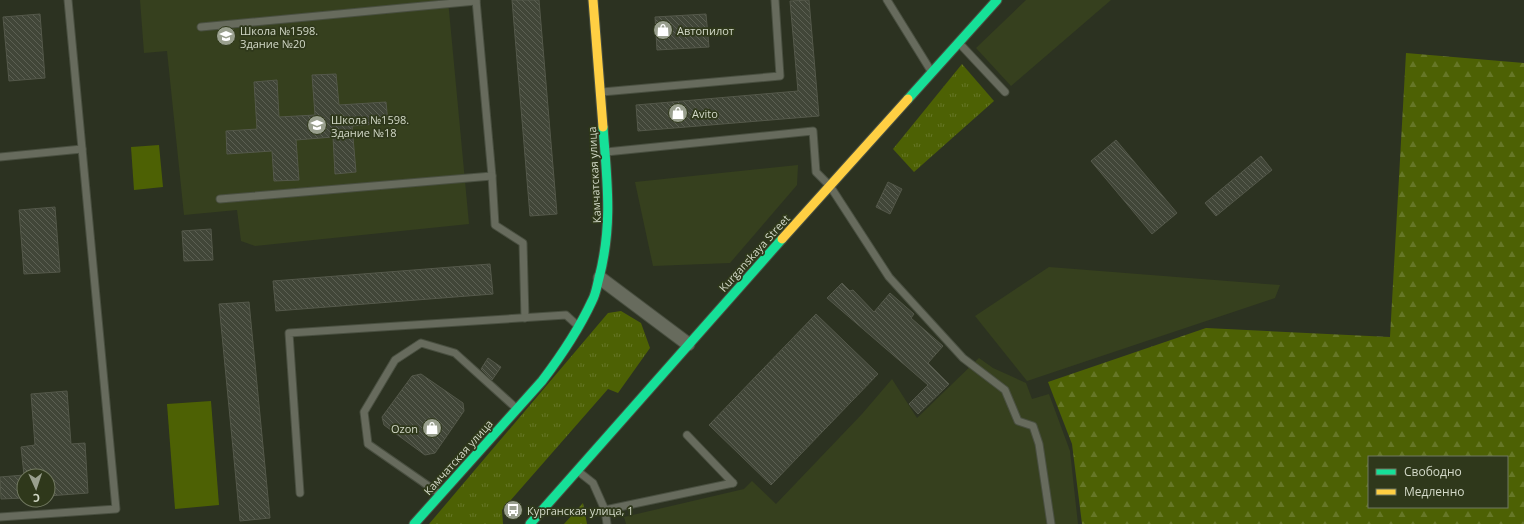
<svg xmlns="http://www.w3.org/2000/svg" width="1524" height="524" viewBox="0 0 1524 524" font-family="'Open Sans',sans-serif">
	<style>
		.built { fill: #36401e }
		.grass { fill: url(#grass-tufts) }
		.forest { fill: url(#forest-firs); fill-rule: evenodd }
		.green { fill: #4d6104 }
		.building { fill: url(#building-back-hatch); stroke: #54584a }
		.lines { fill: none; stroke-linecap: round; stroke-linejoin: round }
		.lane-casing { stroke: #494f40; stroke-width: 9 }
		.street-casing { stroke: #494f40; stroke-width: 15 }
		.fast-casing { stroke: #494f40; stroke-width: 11 }
		.slow-casing { stroke: #494f40; stroke-width: 11 }
		.lane { stroke: #676b5d; stroke-width: 7 }
		.street { stroke: #676b5d; stroke-width: 13 }
		.fast { stroke: #16e098; stroke-width: 9 }
		.slow { stroke: #ffcf43; stroke-width: 9 }
		.labels { text-anchor: middle; dominant-baseline: central; stroke-width: 3.5; stroke-linejoin: round; paint-order: stroke }
		.poi-label { font-size: 11px; fill: #d3d9c8; stroke: #2f381b; text-anchor: start }
		.street-label { font-size: 11px; fill: #d3d9c8; stroke: #2f381b }
	</style>
	<defs>
		<pattern id="grass-tufts" width="24" height="20" patternUnits="userSpaceOnUse"><rect width="24" height="20" fill="#4d6104"/><path d="M3 7l-1-3M5 7V3M7 7l1-3M15 17l-1-3M17 17v-4M19 17l1-3" fill="none" stroke="#667727"/></pattern>
		<pattern id="forest-firs" width="22" height="20" patternUnits="userSpaceOnUse"><rect width="22" height="20" fill="#4d6104"/><path d="M5 1l3.5 6h-7zM16 11l3.5 6h-7z" fill="#667727"/></pattern>
		<pattern id="building-back-hatch" width="6" height="6" patternUnits="userSpaceOnUse"><rect width="6" height="6" fill="#414638"/><path d="M-1 5l2 2M0 0l6 6M5-1l2 2" fill="none" stroke="#5c6053"/></pattern>
	</defs>
	<rect width="100%" height="100%" fill="#2c3221"/>
	<!-- built -->
	<g class="built">
		<polygon points="140,0 448,0 469,224 255,246 241,241 237,210 184,215 167,51 144,53"/>
		<polygon points="1026,0 1111,0 1011,86 976,48"/>
		<polygon points="798,165 797,185 730,263 653,266 635,182"/>
		<polygon points="1049,267 1280,285 1275,298 1027,381 975,316"/>
		<polygon points="979,358 993,368 1026,383 1032,399 1049,394 1070,451 1078,524 626,524 624,517 744,489 752,481 776,504 862,414 892,379 917,418"/>
	</g>
	<!-- grass -->
	<g class="grass">
		<polygon points="962,64 994,101 914,172 893,149"/>
		<polygon points="621,311 641,323 650,348 618,393 608,389 502,510 503,524 429,524 608,313"/>
		<polygon points="583,503 587,524 564,524"/>
	</g>
	<!-- forest -->
	<path class="forest" d="M1406 53 1524 63V524H1082L1072 444 1048 382 1206 328 1390 337ZM1369 457H1507V507H1369Z"/>
	<!-- green -->
	<g class="green">
		<polygon points="159,145 163,187 134,190 131,147"/>
		<polygon points="211,401 219,505 175,509 167,404"/>
	</g>
	<!-- building -->
	<g class="building">
		<polygon points="512,0 539,0 557,214 530,216"/>
		<polygon points="809,0 819,116 638,131 636,105 798,91 790,1"/>
		<polygon points="40,14 45,78 9,81 3,17"/>
		<polygon points="706,14 709,47 657,50 655,17"/>
		<polygon points="336,74 339,105 386,102 388,123 352,126 356,172 335,174 333,137 296,140 299,180 274,181 272,151 227,154 226,131 257,129 254,82 277,80 279,117 315,115 312,75"/>
		<polygon points="1116,140 1177,213 1152,234 1091,161"/>
		<polygon points="1261,156 1272,170 1216,216 1205,203"/>
		<polygon points="888,182 902,189 890,214 876,207"/>
		<polygon points="55,207 60,272 24,274 19,210"/>
		<polygon points="211,229 213,260 184,261 182,231"/>
		<polygon points="490,264 493,294 276,311 273,281"/>
		<polygon points="842,283 850,291 853,290 874,312 890,293 914,314 911,318 943,346 928,363 949,384 918,414 909,404 928,385 827,298"/>
		<polygon points="249,302 270,518 240,521 219,304"/>
		<polygon points="816,314 878,374 771,485 709,425"/>
		<polygon points="488,358 501,367 492,380 481,369"/>
		<polygon points="421,374 463,403 464,411 435,453 425,455 384,425 382,417 412,376"/>
		<polygon points="67,391 71,444 85,443 88,493 48,496 48,476 24,476 24,498 1,499 0,477 24,475 21,447 35,445 31,394"/>
	</g>
	<g class="lines">
		<defs>
			<g id="lane">
				<polyline points="476,0 492,176 495,225 523,243 525,318"/>
				<polyline points="887,0 931,71"/>
				<polyline points="201,27 476,1"/>
				<polyline points="960,44 1005,92"/>
				<polyline points="602,92 780,76 775,0"/>
				<polyline points="606,152 813,131 816,172 830,186 889,277 963,358 1005,390 1018,421 1033,426 1039,444 1051,524"/>
				<polyline points="0,157 82,149"/>
				<polyline points="220,199 492,176"/>
				<polyline points="687,435 733,483"/>
				<polyline points="579,472 593,483 605,510 607,524"/>
				<polyline points="300,493 289,333 566,315 577,325"/>
				<polyline points="440,494 368,444 364,412 395,360 421,343 455,353 516,408"/>
				<polyline points="605,510 733,483"/>
				<polyline points="0,517 116,509 68,0"/>
			</g>
			<polyline id="street" points="600,278 688,344"/>
			<g id="fast">
				<polyline points="908,99 997,0"/>
				<path d="M414 524 542 381C561 356 579 329 592 301 596 294 597 285 599 278 613 224 607 181 603 127"/>
				<polyline points="530,524 782,239"/>
			</g>
			<g id="slow">
				<polyline points="593,0 603,127"/>
				<polyline points="782,239 908,99"/>
			</g>
		</defs>
		<!-- lane casing -->
		<use href="#lane" class="lane-casing"/>
		<!-- street casing -->
		<use href="#street" class="street-casing"/>
		<!-- fast casing -->
		<use href="#fast" class="fast-casing"/>
		<!-- slow casing -->
		<use href="#slow" class="slow-casing"/>
		<!-- lane -->
		<use href="#lane" class="lane"/>
		<!-- street -->
		<use href="#street" class="street"/>
		<!-- fast -->
		<use href="#fast" class="fast"/>
		<!-- slow -->
		<use href="#slow" class="slow"/>
	</g>
	<!-- icons -->
	<defs>
		<symbol id="shop-disc" viewBox="-11 -11 22 22"><circle r="9.5" fill="#999f8e" stroke="#2f381b"/><path d="M-5-2.5h2.3a2.7 3.5 0 0 1 5.4 0H5L5.5 6h-11ZM-1.5-2.5h3a1.5 2.3 0 0 0-3 0Z" fill="#fff"/></symbol>
		<symbol id="school-disc" viewBox="-11 -11 22 22"><circle r="9.5" fill="#999f8e" stroke="#2f381b"/><path d="M0-5L7-2L0 1L-7-2ZM-4 1L0 2.5L4 1V4Q0 6-4 4Z" fill="#fff"/></symbol>
		<symbol id="bus-disc" viewBox="-11 -11 22 22"><circle r="9.5" fill="#999f8e" stroke="#2f381b"/><path d="M-5-6H5V4H4V6H2V4H-2V6H-4V4H-5ZM-3.5-4V0h7V-4ZM-3.5 1.2v1.5H-2V1.2ZM2 1.2v1.5H3.5V1.2Z" fill="#fff"/></symbol>
	</defs>
	<g fill-rule="evenodd">
		<use href="#shop-disc" x="652" y="19" width="22" height="22"/>
		<use href="#school-disc" x="215" y="25" width="22" height="22"/>
		<use href="#shop-disc" x="667" y="102" width="22" height="22"/>
		<use href="#school-disc" x="306" y="114" width="22" height="22"/>
		<use href="#shop-disc" x="421" y="417" width="22" height="22"/>
		<use href="#bus-disc" x="502" y="499" width="22" height="22"/>
	</g>
	<g class="labels">
		<!-- poi labels -->
		<g class="poi-label">
			<text x="240" y="30">Школа №1598.<tspan x="240" dy="13">Здание №20</tspan></text>
			<text x="677" y="30">Автопилот</text>
			<text x="692" y="113">Avito</text>
			<text x="331" y="119">Школа №1598.<tspan x="331" dy="13">Здание №18</tspan></text>
			<text x="418" y="428" text-anchor="end">Ozon</text>
			<text x="527" y="510">Курганская улица, 1</text>
		</g>
		<!-- street labels -->
		<g class="street-label">
			<text transform="translate(594 175) rotate(-93)">Камчатская улица</text>
			<text transform="translate(754 253) rotate(-48)">Kurganskaya Street</text>
			<text transform="translate(458 457) rotate(-48)">Камчатская улица</text>
		</g>
	</g>
	<!-- legend -->
	<rect x="1368" y="456" width="140" height="52" fill="#2f381b" stroke="#717860"/>
	<rect x="1376" y="469" width="20" height="6" fill="#16e098" stroke="#717860"/>
	<text x="1404" y="476" font-size="12" fill="#d3d9c8">Свободно</text>
	<rect x="1376" y="489" width="20" height="6" fill="#ffcf43" stroke="#717860"/>
	<text x="1404" y="496" font-size="12" fill="#d3d9c8">Медленно</text>
	<!-- north arrow -->
	<g transform="translate(36 488) rotate(177)"><circle r="19" fill="#2f381b" stroke="#717860"/>
	<path d="M0-3L7 15L0 10L-7 15Z" fill="#999f8e"/>
	<text y="-6" font-size="11" font-weight="bold" text-anchor="middle" fill="#d3d9c8">С</text>
	</g>
</svg>
